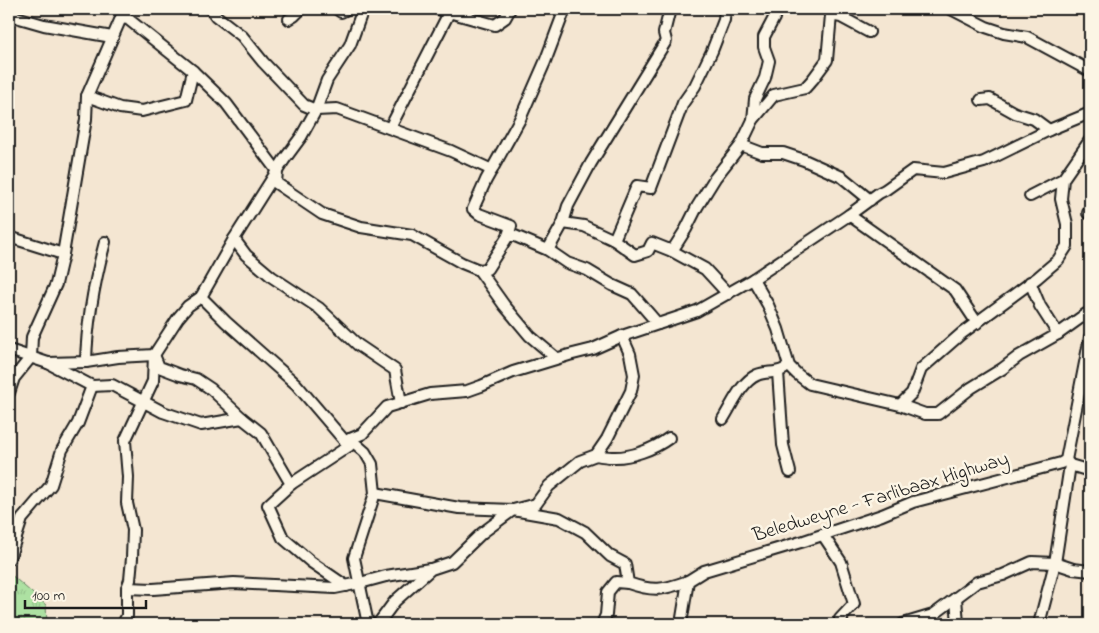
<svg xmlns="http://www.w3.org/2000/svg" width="1099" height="633" viewBox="0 0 1099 633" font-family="'Indie Flower',sans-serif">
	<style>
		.grass { fill: url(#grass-tufts); stroke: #647e5f }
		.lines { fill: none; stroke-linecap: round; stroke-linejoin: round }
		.street-casing { stroke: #1c1c1c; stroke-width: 14 }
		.street { stroke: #fcf5e5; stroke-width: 10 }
		.labels { text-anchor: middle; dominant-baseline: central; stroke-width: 5; stroke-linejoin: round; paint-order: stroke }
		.street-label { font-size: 20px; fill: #1c1c1c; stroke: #fcf5e5 }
	</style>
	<defs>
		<pattern id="grass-tufts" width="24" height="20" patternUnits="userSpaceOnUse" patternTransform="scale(1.25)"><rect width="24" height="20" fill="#ade1a2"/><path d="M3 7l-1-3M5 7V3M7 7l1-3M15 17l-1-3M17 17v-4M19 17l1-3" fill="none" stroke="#94c08b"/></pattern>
	</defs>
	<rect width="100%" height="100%" fill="#f4e6d2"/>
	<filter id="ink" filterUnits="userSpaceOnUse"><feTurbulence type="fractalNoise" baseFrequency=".02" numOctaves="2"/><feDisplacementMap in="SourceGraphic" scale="10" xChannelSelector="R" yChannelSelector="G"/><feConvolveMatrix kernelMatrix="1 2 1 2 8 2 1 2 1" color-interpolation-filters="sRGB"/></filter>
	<g filter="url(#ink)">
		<!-- grass -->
		<polygon class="grass" points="9,573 46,605 47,624 9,624"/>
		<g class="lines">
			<defs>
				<g id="street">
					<polyline points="211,9 216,16 242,36 263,62 304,105 316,110 337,109 451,151 492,170"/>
					<polyline points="337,9 341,12 347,9"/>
					<polyline points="438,9 495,25 505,18 510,9"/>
					<polyline points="951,9 986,27 1004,33 1027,37 1090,71"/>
					<polyline points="9,15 44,25 112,37"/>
					<polyline points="121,18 128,19 193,71 226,103 277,171 276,183 322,214 361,227 412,235 462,263 479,270 487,269 508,236 515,236 548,250 567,263 587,270 612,285 632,294 658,324"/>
					<polyline points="289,19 294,16 301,9"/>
					<polyline points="87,96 120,108 142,111 186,100 193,71"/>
					<polyline points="981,100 990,99 1015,113 1034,119 1049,130"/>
					<polyline points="753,120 774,95 805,88 813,79 827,60 831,15 841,17 869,32"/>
					<polyline points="390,128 451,9"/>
					<polyline points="741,145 762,153 783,153 804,160 842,177 870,200"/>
					<polyline points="1030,196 1063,179 1090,140"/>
					<polyline points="1088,213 1090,214"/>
					<polyline points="849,215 955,290 977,323"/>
					<polyline points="563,223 584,226 614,240 635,255 648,251 652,243 672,251 705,269 728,294"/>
					<polyline points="508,236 511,226 479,214 473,209 486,180 520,119 545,62 565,9"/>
					<polyline points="9,237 63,254"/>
					<polyline points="234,239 246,255 272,277 319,308 358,345 395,370 401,403"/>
					<polyline points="614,240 637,186 651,188 683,103 695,86 712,51 724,20 725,9"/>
					<polyline points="548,250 563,223 568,206 591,163 666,41 664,33 670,9"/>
					<polyline points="672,251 686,229 697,207 715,178 741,145 753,120 755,99 765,78 769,61 764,47 764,37 774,18 775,9"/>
					<polyline points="479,270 504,305 530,336 556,358"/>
					<polyline points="753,279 768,305 778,329 789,366 797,374 810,384 900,405 925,414 938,414 971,388 1002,369 1019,356 1058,334 1086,314 1090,316"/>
					<polyline points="1030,282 1040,306 1058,334"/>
					<polyline points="201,297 226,322 296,384 349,446 350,439"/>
					<polyline points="9,350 48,363 86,362 118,357 154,355 178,318 188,306 201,297 234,239 284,160 301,137 316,110 327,80 350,45 363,9"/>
					<path d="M86 362C87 320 94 283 105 242"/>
					<polyline points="778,372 783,445 790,472"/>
					<polyline points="92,386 112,385 163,412 201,425 242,418 211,389 196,379 180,375 159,367 154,355 153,381 125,441 128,477 127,503 133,530 132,558 130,580 127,588 127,616 123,624"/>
					<polyline points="9,393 14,378 31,357 32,337 56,284 63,254 86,119 87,96 121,18 123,9"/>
					<polyline points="900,405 912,393 921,369 961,334 1037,278 1058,260 1067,246 1067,224 1061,199 1063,179"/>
					<polyline points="242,418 261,433 291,484 268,505 283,538 311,562 346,586"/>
					<path d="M723 419C732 405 741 382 757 375 765 371 775 374 784 369"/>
					<polyline points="350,439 362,434 387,407 430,394 467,391 481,386 513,372 569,355 593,349 622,336 697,311 753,279 849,215 879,193 885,190 913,170 944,173 984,162 1049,130 1090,113"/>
					<polyline points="350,439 365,452 372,464 375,493 354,558 368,624"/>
					<path d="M596 455C601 456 607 457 612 457 631 458 654 449 669 438"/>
					<polyline points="1070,465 1090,471"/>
					<polyline points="291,484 349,446"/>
					<path d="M375 493 459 508 513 510 559 518 585 532 610 556 625 564 628 583C654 592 663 590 688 581"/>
					<polyline points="823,535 841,562 854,604 840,619 843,624"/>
					<polyline points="9,559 22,519 51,485 62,450 78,423 92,386 48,363"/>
					<polyline points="127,588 153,589 234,583 335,588 360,583 386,576 430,569"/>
					<polyline points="956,598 958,624"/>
					<polyline points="378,624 395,601 431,569 452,562 482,533 513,510 536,504 549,486 580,461 596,455 607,439 631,391 634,375 630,354 622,336"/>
					<polyline points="602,624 606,615 608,592 616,582 628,583"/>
					<polyline points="681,624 688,581 704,571 804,541 882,515 913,502 1061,463 1066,460 1090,337"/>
					<polyline points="903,624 933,615 977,582 1003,575 1032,562 1055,563 1073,569 1090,571"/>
					<polyline points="1039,624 1055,563 1070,465 1066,460"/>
				</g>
			</defs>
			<!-- street casing -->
			<use href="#street" class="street-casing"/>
			<!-- street -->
			<use href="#street" class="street"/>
		</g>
	</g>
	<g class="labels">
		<!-- street labels -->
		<g class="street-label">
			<text transform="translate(881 498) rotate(-17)">Beledweyne - Farlibaax Highway</text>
		</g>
	</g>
	<!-- margin -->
	<rect width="1099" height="633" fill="none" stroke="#fcf5e5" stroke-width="30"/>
	<rect x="15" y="15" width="1069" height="603" fill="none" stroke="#1c1c1c" stroke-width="2" filter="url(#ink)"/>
	<!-- scale -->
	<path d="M25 600v8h121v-8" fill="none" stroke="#1c1c1c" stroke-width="2.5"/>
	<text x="32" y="600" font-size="15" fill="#1c1c1c" stroke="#fcf5e5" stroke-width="4" paint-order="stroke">100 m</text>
</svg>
